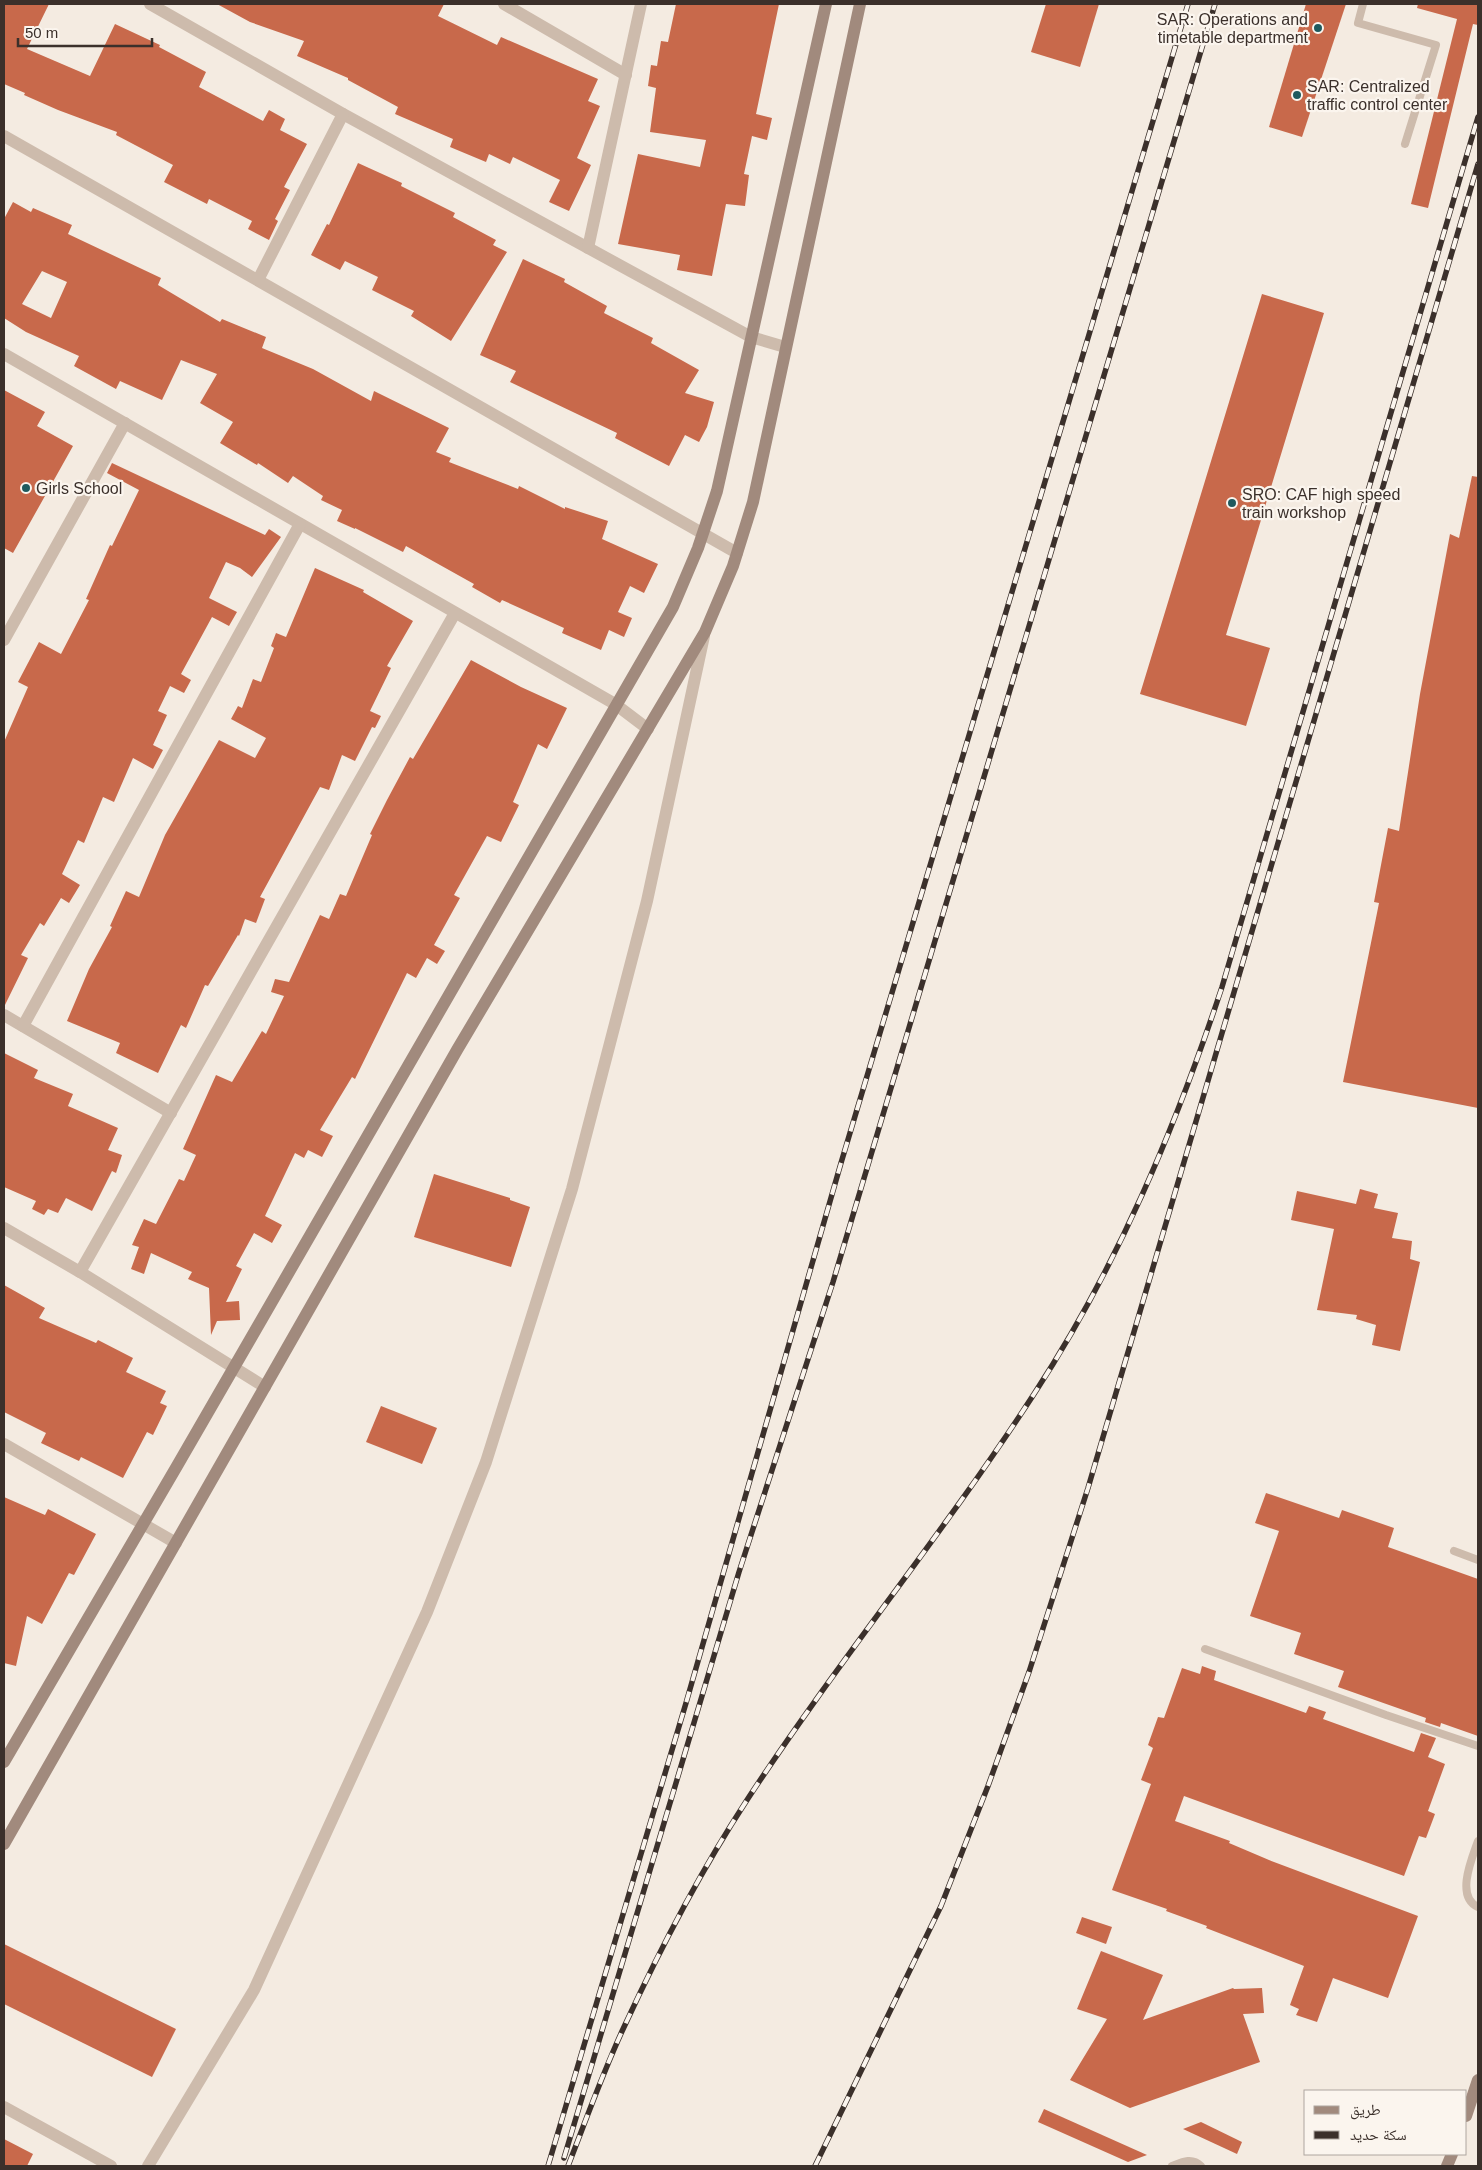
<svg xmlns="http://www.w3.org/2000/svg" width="1482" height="2170" viewBox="0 0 1482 2170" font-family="Arial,'Noto Naskh Arabic',sans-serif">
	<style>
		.building { fill: #c8694b; fill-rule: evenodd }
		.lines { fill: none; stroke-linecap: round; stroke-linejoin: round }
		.lane { stroke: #cdbbac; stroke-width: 8 }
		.street { stroke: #cdbbac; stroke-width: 12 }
		.secondary { stroke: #a18a7d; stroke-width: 12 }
		.rail-casing { stroke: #3b302b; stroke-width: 5.5 }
		.rail { stroke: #fbf5ee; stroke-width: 4; stroke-dasharray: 11; stroke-linecap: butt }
		.poi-dot { fill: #1f5a5e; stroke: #fbf5ee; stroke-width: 2 }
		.labels { text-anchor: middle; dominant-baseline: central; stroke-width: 4.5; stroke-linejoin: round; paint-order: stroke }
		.poi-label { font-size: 16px; fill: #3b302b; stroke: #fbf5ee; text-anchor: start }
	</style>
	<rect width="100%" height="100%" fill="#f4ebe1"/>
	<!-- building -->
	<g class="building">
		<polygon points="4,4 49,4 27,49 90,76 115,24 160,45 159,47 206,72 199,87 263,121 269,110 285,119 280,130 307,144 284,187 290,190 275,219 278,221 269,240 248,229 252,221 209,199 207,204 164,182 173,165 116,135 117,132 58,110 24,95 25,93 4,84"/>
		<polygon points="217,4 444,4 438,16 497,45 501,37 598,79 588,101 600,106 577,158 591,165 569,211 549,202 560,180 513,157 510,164 489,154 486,162 450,147 453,139 395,114 398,107 348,80 348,78 297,56 304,41 250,22"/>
		<polygon points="676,4 779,4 756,114 772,118 767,140 752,136 744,174 749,175 745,206 726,204 712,276 677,270 680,255 618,244 638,154 700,167 706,140 650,132 656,88 648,86 651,65 657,66 661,41 668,42"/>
		<polygon points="1046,4 1099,4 1080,67 1031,52"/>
		<polygon points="1306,4 1346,4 1302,137 1269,127"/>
		<polygon points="1418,4 1478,4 1478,25 1473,24 1428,208 1411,204 1457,19 1417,8"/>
		<polygon points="358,163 402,183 401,186 455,213 453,217 496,240 493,245 507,252 451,341 411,316 414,311 372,290 378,277 345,261 340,270 311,255 327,224 329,225"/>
		<path d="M13 202 31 212 33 208 72 225 68 234 161 278 158 285 220 322 222 319 266 337 262 348 313 369 371 401 374 391 449 428 436 452 451 458 449 462 518 489 519 486 565 509V507L608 521 602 539 658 564 644 593 630 586 618 612 632 618 624 637 609 630 601 650 562 633 564 628 502 600 500 603 472 587 474 584 406 546 403 552 355 528V529L337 521 342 510 321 500 323 496 293 476 288 483 258 463 257 465 220 443 233 422 200 403 217 374 181 360 162 400 120 381 116 389 74 366 79 356 26 332 4 318V219ZM42 271 67 282 51 318 22 304Z"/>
		<polygon points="523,259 565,279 564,282 607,306 604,313 653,338 651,343 699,370 685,393 714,402 707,427 699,442 685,435 669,466 615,438 617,433 510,382 516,371 480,355"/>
		<polygon points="1262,294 1324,313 1226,635 1270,648 1246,726 1140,694"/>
		<polygon points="4,390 45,412 37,426 73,446 13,553 4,548"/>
		<polygon points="112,463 265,535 269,529 281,537 252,577 240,568 226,562 209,598 237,612 229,626 212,617 181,674 191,680 184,693 170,686 158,711 167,715 153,745 163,750 153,769 133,758 114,802 103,797 84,843 78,840 62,874 80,885 69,903 61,898 44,926 40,923 21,955 28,958 4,1007 4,742 28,687 18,682 39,642 61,654 89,600 86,599 110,545 112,546 139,490 107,473"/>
		<polygon points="1472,476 1478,477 1478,1108 1343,1082 1379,903 1374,902 1388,828 1399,831 1420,694 1450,534 1459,538"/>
		<polygon points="315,568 364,590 363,592 413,621 387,666 391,668 370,711 381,716 375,728 372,727 355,761 342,755 329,790 320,787 260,897 265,899 256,923 245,919 239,936 238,935 208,986 205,985 186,1028 181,1025 158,1073 116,1053 120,1043 67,1021 89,969 112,927 110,926 126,891 139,897 165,835 219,740 255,758 266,738 231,719 238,706 242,708 253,679 261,682 274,648 271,646 276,633 286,637"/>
		<polygon points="471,660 521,687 567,708 547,749 538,744 513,802 519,805 501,842 487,836 454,895 460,898 434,945 445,951 437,964 427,958 416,978 407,973 355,1079 352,1077 320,1130 333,1136 322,1157 308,1150 304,1158 295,1153 265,1216 282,1225 272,1243 254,1233 236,1266 242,1269 226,1302 239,1301 240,1320 217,1321 211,1335 209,1288 188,1279 192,1272 151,1253 144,1274 131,1269 139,1247 132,1245 144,1219 156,1224 179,1179 184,1181 196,1155 183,1149 216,1075 232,1082 262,1031 266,1034 284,996 271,992 275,979 289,982 320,915 329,919 340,894 346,896 372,835 370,834 387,800 410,757 413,759"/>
		<polygon points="4,1053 38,1070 34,1078 73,1094 68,1106 118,1128 108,1150 122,1155 116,1173 112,1171 92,1211 66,1198 58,1213 48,1209 44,1215 32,1209 36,1201 4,1187"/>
		<polygon points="434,1174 510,1198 510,1200 530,1207 511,1267 414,1237"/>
		<polygon points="1360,1189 1378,1194 1374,1208 1398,1213 1392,1238 1412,1241 1410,1259 1420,1262 1400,1351 1372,1345 1376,1325 1356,1319 1357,1315 1317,1310 1334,1229 1291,1220 1297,1191 1356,1204"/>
		<polygon points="4,1285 45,1308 39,1318 96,1343 98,1340 133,1358 126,1372 166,1391 160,1403 167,1406 153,1435 147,1432 123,1478 81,1457 79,1461 41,1443 46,1433 4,1412"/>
		<polygon points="381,1406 437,1428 422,1464 366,1442"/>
		<polygon points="1266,1493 1339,1518 1342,1510 1394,1528 1388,1547 1478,1579 1478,1736 1441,1723 1440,1727 1425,1722 1426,1718 1338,1687 1344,1671 1294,1654 1301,1633 1250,1616 1279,1531 1255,1523"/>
		<polygon points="4,1497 45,1515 48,1509 96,1534 74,1575 69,1573 42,1624 27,1616 16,1666 4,1663"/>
		<polygon points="1202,1666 1216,1671 1214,1680 1306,1713 1309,1706 1326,1712 1323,1719 1414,1752 1421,1733 1436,1738 1428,1757 1445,1764 1428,1811 1435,1814 1426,1838 1419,1836 1404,1876 1184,1796 1175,1821 1230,1841 1229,1843 1269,1860 1418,1916 1388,1998 1333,1978 1317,2022 1296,2015 1299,2009 1290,2005 1304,1966 1206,1928 1207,1926 1166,1911 1167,1909 1112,1890 1151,1784 1141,1780 1153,1748 1148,1745 1158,1717 1164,1718 1182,1668 1200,1674"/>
		<polygon points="1082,1917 1112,1927 1106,1944 1076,1933"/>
		<polygon points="4,1944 176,2029 152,2077 4,2004"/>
		<polygon points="1101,1951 1163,1975 1143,2020 1233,1988 1234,1989 1262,1988 1264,2013 1243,2014 1260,2062 1130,2108 1070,2080 1107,2019 1077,2009"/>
		<polygon points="1044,2109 1147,2155 1128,2162 1038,2122"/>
		<polygon points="1201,2122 1242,2142 1237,2154 1183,2129"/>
		<polygon points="4,2139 33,2154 27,2166 4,2166"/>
	</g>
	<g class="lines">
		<!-- lane -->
		<g class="lane">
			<polyline points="1363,4 1358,23 1436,45 1405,144"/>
			<polyline points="1454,1551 1478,1560"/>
			<polyline points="1205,1649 1386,1715 1478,1746"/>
			<path d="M1478 1841C1472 1858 1455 1897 1478 1907"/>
			<path d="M1172 2166C1182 2162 1192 2157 1201 2166"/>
		</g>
		<!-- street -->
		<g class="street">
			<polyline points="150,4 343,114 751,337 785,347"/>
			<polyline points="504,4 626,75"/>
			<polyline points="4,136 737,553"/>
			<polyline points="588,248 641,4"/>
			<polyline points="258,280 343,114"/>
			<polyline points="4,354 615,704 648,729"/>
			<polyline points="4,640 125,423"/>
			<polyline points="4,1015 171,1113"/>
			<polyline points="23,1026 300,524"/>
			<polyline points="4,1228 80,1272 265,1387"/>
			<polyline points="80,1272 455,613"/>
			<polyline points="4,1444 176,1543"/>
			<polyline points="4,2107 111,2166"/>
			<polyline points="148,2166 254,1990 427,1612 486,1462 572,1189 647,901 704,636"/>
		</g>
		<!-- secondary -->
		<g class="secondary">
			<polyline points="4,1762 177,1466 673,607 698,548 717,491 826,4"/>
			<polyline points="4,1844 457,1050 705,632 733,566 753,502 860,4"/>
			<polyline points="1466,2116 1478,2080"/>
			<polyline points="1447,2166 1452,2154"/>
		</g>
		<defs>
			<g id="rail">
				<polyline points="564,2158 739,1572 833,1282 1215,4"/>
				<polyline points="548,2166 686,1703 841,1163 1188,4"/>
				<path d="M568 2166C586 2120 603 2072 624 2027 660 1949 700 1872 747 1800 838 1661 944 1533 1034 1394 1117 1267 1175 1129 1222 987L1478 117"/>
				<polyline points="815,2166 941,1906 988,1786 1029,1672 1088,1488 1478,164"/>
			</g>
		</defs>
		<!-- rail casing -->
		<use href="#rail" class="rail-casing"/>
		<!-- rail -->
		<use href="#rail" class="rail"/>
	</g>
	<!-- markers -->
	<g class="poi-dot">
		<circle cx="1318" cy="28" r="5"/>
		<circle cx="1297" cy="95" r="5"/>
		<circle cx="26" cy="488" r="5"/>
		<circle cx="1232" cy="503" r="5"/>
	</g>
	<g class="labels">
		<!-- poi labels -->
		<g class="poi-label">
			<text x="1308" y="19" text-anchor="end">SAR: Operations and<tspan x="1308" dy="18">timetable department</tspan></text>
			<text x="1307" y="86">SAR: Centralized<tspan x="1307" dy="18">traffic control center</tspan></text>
			<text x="36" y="488">Girls School</text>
			<text x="1242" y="494">SRO: CAF high speed<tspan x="1242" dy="18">train workshop</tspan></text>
		</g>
	</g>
	<!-- border -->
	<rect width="1482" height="2170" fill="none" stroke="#3b302b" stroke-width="10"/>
	<!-- legend -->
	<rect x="1304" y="2090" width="162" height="65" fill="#fbf5ee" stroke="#aea6a0"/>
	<rect x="1314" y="2106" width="25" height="8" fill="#a18a7d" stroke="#aea6a0"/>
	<text x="1350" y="2115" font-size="15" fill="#3b302b">طريق</text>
	<rect x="1314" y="2131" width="25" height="8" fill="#3b302b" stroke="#aea6a0"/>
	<text x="1350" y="2140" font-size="15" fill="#3b302b">سكة حديد</text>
	<!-- scale -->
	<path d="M18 38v8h134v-8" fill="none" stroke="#3b302b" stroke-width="2.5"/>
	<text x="25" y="38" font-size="15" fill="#3b302b" stroke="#fbf5ee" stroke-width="4" paint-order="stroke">50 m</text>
</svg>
